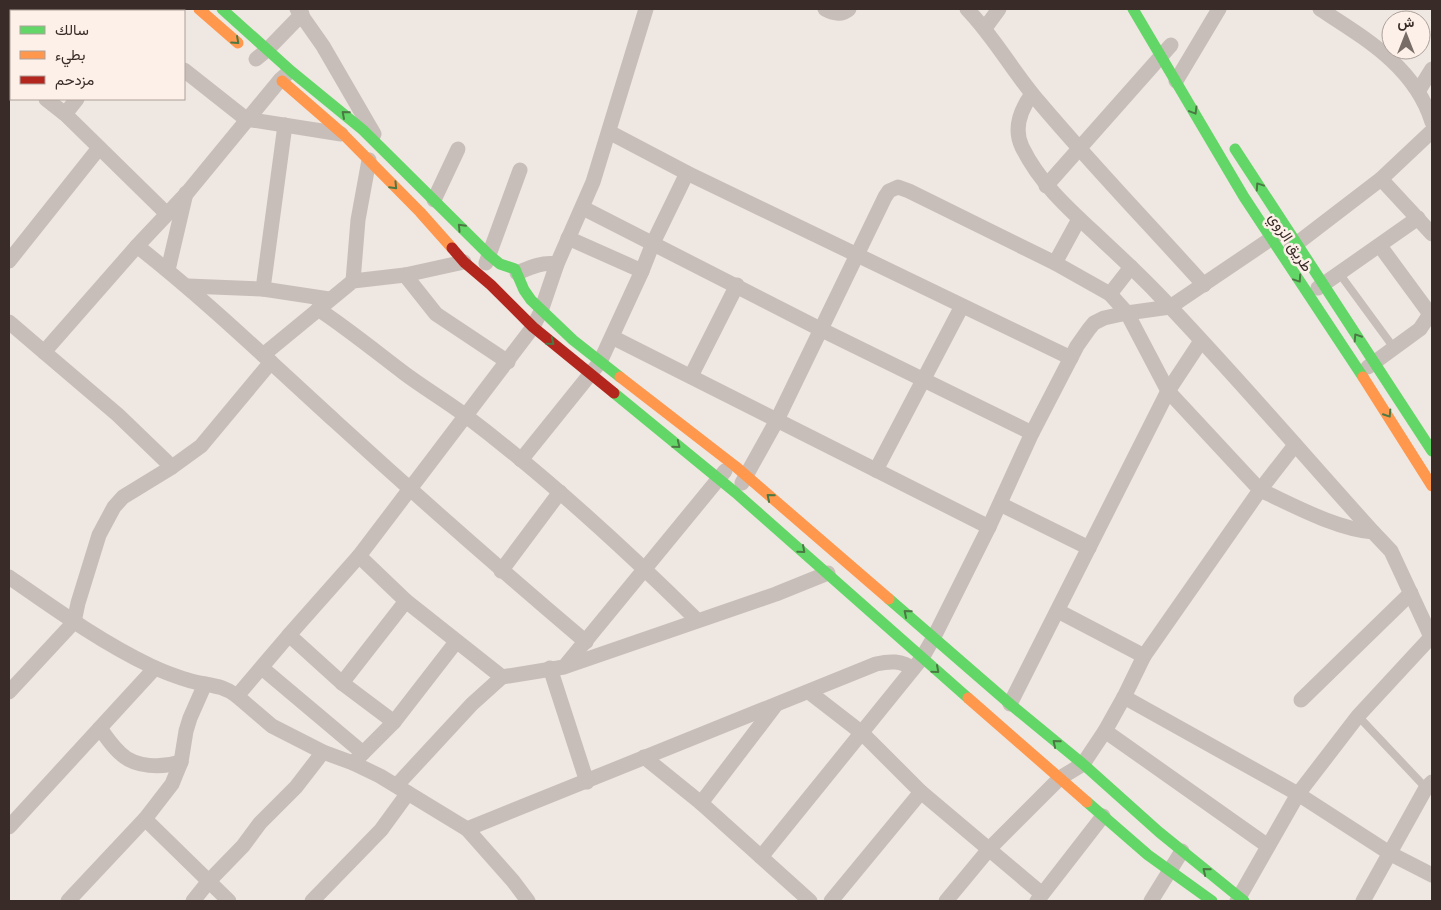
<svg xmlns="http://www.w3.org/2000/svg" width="1441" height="910" viewBox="0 0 1441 910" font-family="Helvetica,Vazirmatn,sans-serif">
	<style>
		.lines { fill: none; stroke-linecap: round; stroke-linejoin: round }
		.lane { stroke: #c8beb9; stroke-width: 8 }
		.street { stroke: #c8beb9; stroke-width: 15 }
		.fast { stroke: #63d668; stroke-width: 11 }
		.slow { stroke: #ff974d; stroke-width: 11 }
		.jam { stroke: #b3261e; stroke-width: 11 }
		.oneway { stroke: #4c7844 }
		.labels { text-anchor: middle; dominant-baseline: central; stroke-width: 5; stroke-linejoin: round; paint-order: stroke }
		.street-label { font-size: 15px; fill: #392b27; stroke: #fcf0e8 }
	</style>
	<rect width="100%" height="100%" fill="#efe7e1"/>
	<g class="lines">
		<!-- lane -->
		<g class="lane">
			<polyline points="1339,273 1394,348"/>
			<polyline points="1358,716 1426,788"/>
		</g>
		<!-- street -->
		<g class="street">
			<polyline points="9,9 11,11"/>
			<polyline points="111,9 114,11"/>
			<polyline points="297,9 323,46 374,134"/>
			<path d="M825 9C833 13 841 16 849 9"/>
			<path d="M967 9C995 38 1013 72 1039 102 1092 165 1149 224 1204 285"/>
			<path d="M1320 9C1366 39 1415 67 1432 122"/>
			<polyline points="41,11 43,9"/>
			<polyline points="985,28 999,9"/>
			<polyline points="9,51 11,48"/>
			<polyline points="256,59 267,50 302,14"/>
			<polyline points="9,68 11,70"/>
			<polyline points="184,70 246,119 341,134"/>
			<polyline points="1176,81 1219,9"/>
			<polyline points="1419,90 1432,69"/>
			<path d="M1032 94C1021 109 1013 128 1022 147 1040 184 1070 210 1100 238 1119 256 1139 274 1157 293 1231 370 1301 452 1373 532"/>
			<polyline points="46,99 65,114 167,214"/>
			<polyline points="65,114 77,99"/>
			<polyline points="609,132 687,173 1071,358"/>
			<polyline points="1381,179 1432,234"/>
			<polyline points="1046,186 1171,45"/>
			<polyline points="434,200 458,149"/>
			<polyline points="583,208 820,329 1032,433"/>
			<polyline points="568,238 642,271"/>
			<path d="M137 246C207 301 270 362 336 422 418 497 501 570 586 642"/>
			<polyline points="1380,246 1430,314"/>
			<polyline points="1291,248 1381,179 1432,131"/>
			<polyline points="9,261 99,148"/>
			<polyline points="486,263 520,170"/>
			<polyline points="1055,263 1079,219"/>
			<polyline points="168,270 186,193"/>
			<path d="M517 273C531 267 541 262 557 264"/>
			<polyline points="405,275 436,314 508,362"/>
			<polyline points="353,281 358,220 369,160"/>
			<polyline points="188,286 263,289 329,299"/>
			<polyline points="1318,288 1418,218"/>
			<polyline points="263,289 285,125"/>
			<polyline points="1110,294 1131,267"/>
			<path d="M318 309C348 329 375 351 404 373 424 388 446 401 466 416 548 478 624 548 697 620"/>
			<polyline points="9,322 44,352 137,246 187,193 280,80 288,73"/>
			<polyline points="612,337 989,527"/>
			<polyline points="44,352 118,415 172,467 201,446 271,362"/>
			<polyline points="263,355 353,281 405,275 464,262"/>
			<polyline points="1368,367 1420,329 1432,311"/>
			<polyline points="691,376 737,285"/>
			<path d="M1295 445 1260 490C1293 505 1336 529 1373 532L1391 551 1432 639"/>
			<polyline points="521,460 600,362 642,271 653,243 687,173"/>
			<polyline points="876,470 962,306"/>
			<polyline points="742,483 777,420 885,197 889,191 898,187 909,191 1055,263 1110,294 1127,313 1168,391 1260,490 1144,656 1124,697 1105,731 1083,764 1060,778 990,848 946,901"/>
			<polyline points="1000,504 1089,548"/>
			<polyline points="359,556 406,601 502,677"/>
			<polyline points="501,571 560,492"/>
			<path d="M9 577C55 609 101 642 151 666 164 672 177 677 191 681 209 686 221 684 237 696"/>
			<polyline points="1058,611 1144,656"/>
			<path d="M289 635 237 696 272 726 323 752 353 763 380 776 467 829 876 664C889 661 902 660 913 669"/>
			<polyline points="565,666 725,471"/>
			<polyline points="262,668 363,753"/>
			<polyline points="550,668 587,782"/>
			<polyline points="342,683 406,601"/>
			<polyline points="9,692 74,622 78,603 99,535 114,507 123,497 172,467"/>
			<polyline points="809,692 862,733 921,792 1042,894"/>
			<polyline points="1124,697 1298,794 1391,854 1432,875"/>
			<polyline points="1301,700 1411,593"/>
			<polyline points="1010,704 1168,391 1201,341"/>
			<polyline points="394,722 342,683 289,635 359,556 533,327 541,311 557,264 593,182 646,9"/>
			<path d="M100 728C106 737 112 746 120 753 135 768 162 768 181 762"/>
			<polyline points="1105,731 1268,846"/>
			<polyline points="644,757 701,803 810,901"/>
			<polyline points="353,763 394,722 456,642"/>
			<polyline points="397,785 472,704 502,677 564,667 776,594 828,573"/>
			<polyline points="701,803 775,706"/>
			<polyline points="145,819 229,901"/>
			<polyline points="9,827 155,668"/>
			<polyline points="467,829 513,881 528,901"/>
			<polyline points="761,857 922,658 934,637 989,527 1032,433 1077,346 1089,329 1094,323 1104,318 1127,313 1170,307 1278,234"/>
			<polyline points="68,901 145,819 172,784 181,762 186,731 190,718 205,684"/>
			<polyline points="193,901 209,881 243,846 260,823 296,787 323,752"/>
			<polyline points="312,901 381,830 408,793"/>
			<polyline points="831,901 921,792"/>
			<polyline points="1037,901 1103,816"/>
			<polyline points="1151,901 1182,851"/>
			<polyline points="1237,901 1298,794 1358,716 1432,636"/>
			<polyline points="1363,901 1426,788 1432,782"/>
		</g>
		<!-- fast -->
		<g class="fast">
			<polyline points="222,9 291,71 363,130 489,255 500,264 515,269 524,290 531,300 573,340 620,377"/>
			<polyline points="1133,9 1244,197 1363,377"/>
			<polyline points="1235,149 1432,451"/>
			<polyline points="614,393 736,493 968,698"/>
			<polyline points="889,599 1010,704 1083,764 1159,832 1244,901"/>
			<polyline points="1087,802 1148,855 1212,901"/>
		</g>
		<!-- slow -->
		<g class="slow">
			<polyline points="199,9 238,43"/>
			<polyline points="282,81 343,134 420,212 452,248"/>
			<polyline points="620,377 735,466 889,599"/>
			<polyline points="1363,377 1432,486"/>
			<polyline points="968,698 1087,802"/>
		</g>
		<!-- jam -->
		<polyline class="jam" points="452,248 464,262 491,285 533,327 614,393"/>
	</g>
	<!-- one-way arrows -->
	<defs><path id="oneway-chevron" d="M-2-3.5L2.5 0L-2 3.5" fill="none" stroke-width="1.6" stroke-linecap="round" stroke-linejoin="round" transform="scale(1.25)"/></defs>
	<g class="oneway">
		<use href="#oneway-chevron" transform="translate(236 41) rotate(42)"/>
		<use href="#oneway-chevron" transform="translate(1194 111) rotate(59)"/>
		<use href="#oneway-chevron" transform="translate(345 114) rotate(-139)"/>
		<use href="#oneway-chevron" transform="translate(394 186) rotate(46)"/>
		<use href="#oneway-chevron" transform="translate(1259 186) rotate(-124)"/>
		<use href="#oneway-chevron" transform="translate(461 227) rotate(-134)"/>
		<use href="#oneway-chevron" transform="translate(1298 279) rotate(56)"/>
		<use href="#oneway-chevron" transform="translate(1357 337) rotate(-123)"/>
		<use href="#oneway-chevron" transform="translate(551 342) rotate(39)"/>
		<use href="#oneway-chevron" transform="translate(1388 414) rotate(57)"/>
		<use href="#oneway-chevron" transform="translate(677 445) rotate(39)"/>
		<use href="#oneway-chevron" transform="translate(770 497) rotate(-140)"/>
		<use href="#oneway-chevron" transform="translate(802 550) rotate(41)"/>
		<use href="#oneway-chevron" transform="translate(907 613) rotate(-140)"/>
		<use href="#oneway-chevron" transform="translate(936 670) rotate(41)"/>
		<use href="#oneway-chevron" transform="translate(1056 743) rotate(-140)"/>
		<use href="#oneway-chevron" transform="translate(1206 871) rotate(-141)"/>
	</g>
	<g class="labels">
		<!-- street labels -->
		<g class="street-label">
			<text transform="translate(1291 242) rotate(57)">طريق الزوي</text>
		</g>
	</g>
	<!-- border -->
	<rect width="1441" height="910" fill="none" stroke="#392b27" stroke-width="20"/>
	<!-- legend -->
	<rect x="10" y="10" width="175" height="90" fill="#fcf0e8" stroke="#aea19b"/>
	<rect x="20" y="26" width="25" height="8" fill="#63d668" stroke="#aea19b"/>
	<text x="55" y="35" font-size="15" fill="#392b27">سالك</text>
	<rect x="20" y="51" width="25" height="8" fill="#ff974d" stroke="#aea19b"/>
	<text x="55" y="60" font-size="15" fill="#392b27">بطيء</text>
	<rect x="20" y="76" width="25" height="8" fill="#b3261e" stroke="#aea19b"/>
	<text x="55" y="85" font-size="15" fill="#392b27">مزدحم</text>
	<!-- north arrow -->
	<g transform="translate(1406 35)"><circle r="24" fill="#fcf0e8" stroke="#aea19b"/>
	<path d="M0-4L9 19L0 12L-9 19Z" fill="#796d68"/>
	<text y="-8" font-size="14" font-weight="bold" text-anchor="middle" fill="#392b27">ش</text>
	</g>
</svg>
